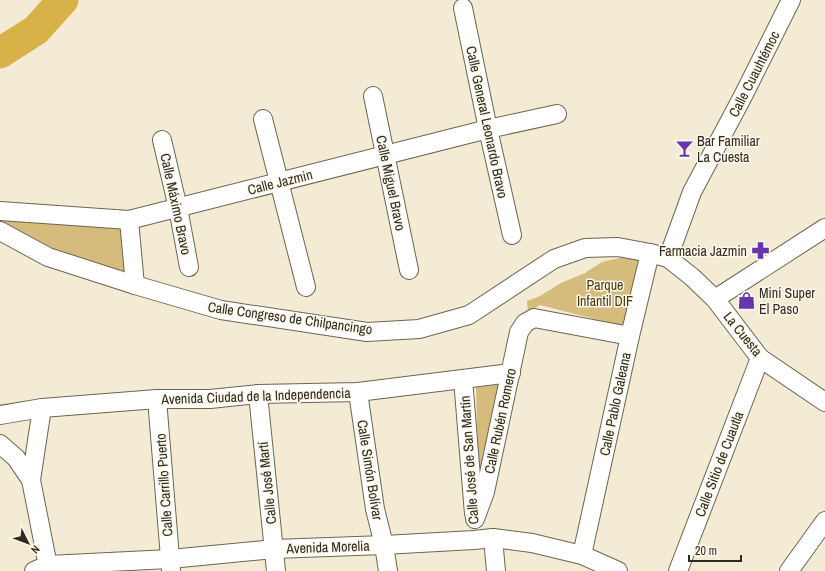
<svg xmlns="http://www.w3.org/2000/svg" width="825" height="571" viewBox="0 0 825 571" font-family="'Archivo Narrow',sans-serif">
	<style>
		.green { fill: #d5bb7c }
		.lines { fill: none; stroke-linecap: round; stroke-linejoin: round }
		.river { stroke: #d9b149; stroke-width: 31 }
		.minor-casing { stroke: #6d6551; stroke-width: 20 }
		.minor { stroke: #fff; stroke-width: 18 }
		.labels { text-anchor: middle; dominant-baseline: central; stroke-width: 3; stroke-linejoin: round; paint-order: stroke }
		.street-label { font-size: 14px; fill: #2f2b22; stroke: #fef8eb }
		.poi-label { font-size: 14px; fill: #2f2b22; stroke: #fef8eb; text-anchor: start }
		.park-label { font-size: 14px; fill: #4a3a0e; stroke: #fef8eb }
	</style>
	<rect width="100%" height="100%" fill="#f4ebd4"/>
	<!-- green -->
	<g class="green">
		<polygon points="0,217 126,228 128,274 52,248 32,239 0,220"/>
		<polygon points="624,257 643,261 622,326 540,305 528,313 527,301 540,296 561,283 585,273 602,262"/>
		<polygon points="504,384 479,504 476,387"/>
	</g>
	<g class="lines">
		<!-- river -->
		<polyline class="river" points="0,53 36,30 63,0"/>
		<defs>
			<g id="minor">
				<polyline points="463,8 488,129 512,235"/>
				<polyline points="373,96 409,270"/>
				<polyline points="263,119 306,287"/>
				<polyline points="162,140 178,208 189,267"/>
				<polyline points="0,211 129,220 488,129 557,114"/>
				<polyline points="129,220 135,285"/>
				<polyline points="0,231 48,257 135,285 221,310 367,332 419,329 469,315 554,259 585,248 618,247 650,253 668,258 692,277 715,299 760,358 825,402"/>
				<polyline points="668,258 692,192 743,96 791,0"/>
				<polyline points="715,299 825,228"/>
				<polyline points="463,379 474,514"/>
				<polyline points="358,392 375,509 384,545 388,571"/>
				<polyline points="258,394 276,571"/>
				<polyline points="157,399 171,570"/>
				<polyline points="0,415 42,408 157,399 210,399 258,394 358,392 511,373"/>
				<polyline points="0,444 16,458 31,480 49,571"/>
				<polyline points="31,480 42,408"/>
				<polyline points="475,519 485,492 519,332 525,323 534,318 630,336"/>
				<polyline points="493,538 496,571"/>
				<polyline points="582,555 630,336 650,253"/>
				<polyline points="34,571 48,565 170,559 274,549 384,545 474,540 493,538 532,543 582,555 618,571"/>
				<polyline points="678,571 760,358"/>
				<polyline points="789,571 825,521"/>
			</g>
		</defs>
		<!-- minor casing -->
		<use href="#minor" class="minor-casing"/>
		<!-- minor -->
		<use href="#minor" class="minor"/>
	</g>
	<!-- icons -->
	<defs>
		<symbol id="bar-bare" viewBox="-9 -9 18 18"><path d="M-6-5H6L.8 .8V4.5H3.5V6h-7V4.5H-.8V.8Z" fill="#6736ad" stroke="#fef8eb" stroke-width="2.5" paint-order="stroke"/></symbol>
		<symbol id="pharmacy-bare" viewBox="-9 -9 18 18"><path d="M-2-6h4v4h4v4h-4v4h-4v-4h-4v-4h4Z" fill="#6736ad" stroke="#fef8eb" stroke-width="2.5" paint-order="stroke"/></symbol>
		<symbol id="shop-bare" viewBox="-9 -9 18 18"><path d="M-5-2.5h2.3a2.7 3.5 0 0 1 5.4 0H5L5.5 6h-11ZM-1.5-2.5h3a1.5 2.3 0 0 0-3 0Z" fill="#6736ad" stroke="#fef8eb" stroke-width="2.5" paint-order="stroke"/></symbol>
	</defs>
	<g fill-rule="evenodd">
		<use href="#bar-bare" x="672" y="136" width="25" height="25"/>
		<use href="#pharmacy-bare" x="748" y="238" width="25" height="25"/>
		<use href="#shop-bare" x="734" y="288" width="25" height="25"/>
	</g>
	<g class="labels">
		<!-- street labels -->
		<g class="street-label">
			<text transform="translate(754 74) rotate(-63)">Calle Cuauhtémoc</text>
			<text transform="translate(487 122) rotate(78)">Calle General Leonardo Bravo</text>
			<text transform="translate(280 182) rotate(-14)">Calle Jazmin</text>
			<text transform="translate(391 183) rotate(78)">Calle Miguel Bravo</text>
			<text transform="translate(176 204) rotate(78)">Calle Máximo Bravo</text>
			<text transform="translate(290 318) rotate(8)">Calle Congreso de Chilpancingo</text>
			<text transform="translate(743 334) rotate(51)">La Cuesta</text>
			<text transform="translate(256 396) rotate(-2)">Avenida Ciudad de la Independencia</text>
			<text transform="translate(615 404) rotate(-78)">Calle Pablo Galeana</text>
			<text transform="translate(500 421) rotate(-78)">Calle Rubén Romero</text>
			<text transform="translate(469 460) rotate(-94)">Calle José de San Martín</text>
			<text transform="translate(719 464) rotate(-69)">Calle Sitio de Cuautla</text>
			<text transform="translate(370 470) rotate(81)">Calle Simón Bolívar</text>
			<text transform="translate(267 483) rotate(-96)">Calle José Martí</text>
			<text transform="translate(164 485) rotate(-94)">Calle Carrillo Puerto</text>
			<text transform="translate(328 547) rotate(-2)">Avenida Morelia</text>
		</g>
		<!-- poi labels -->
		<g class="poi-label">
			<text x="697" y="141">Bar Familiar<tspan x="697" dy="16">La Cuesta</tspan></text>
			<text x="747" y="251" text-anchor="end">Farmacia Jazmin</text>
			<text x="759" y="293">Mini Super<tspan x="759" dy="16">El Paso</tspan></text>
		</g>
		<!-- park labels -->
		<g class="park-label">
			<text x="605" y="285">Parque<tspan x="605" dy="16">Infantil DIF</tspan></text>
		</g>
	</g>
	<!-- north arrow -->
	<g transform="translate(28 543) rotate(132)" stroke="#fef8eb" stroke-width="3" paint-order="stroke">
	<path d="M0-3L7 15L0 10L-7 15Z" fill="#2f2b22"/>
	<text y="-6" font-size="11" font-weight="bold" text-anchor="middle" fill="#2f2b22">N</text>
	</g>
	<!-- scale -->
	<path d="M689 555v6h52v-6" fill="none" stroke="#2f2b22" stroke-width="2"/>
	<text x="695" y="555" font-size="12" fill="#2f2b22" stroke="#fef8eb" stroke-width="3" paint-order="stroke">20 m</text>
</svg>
